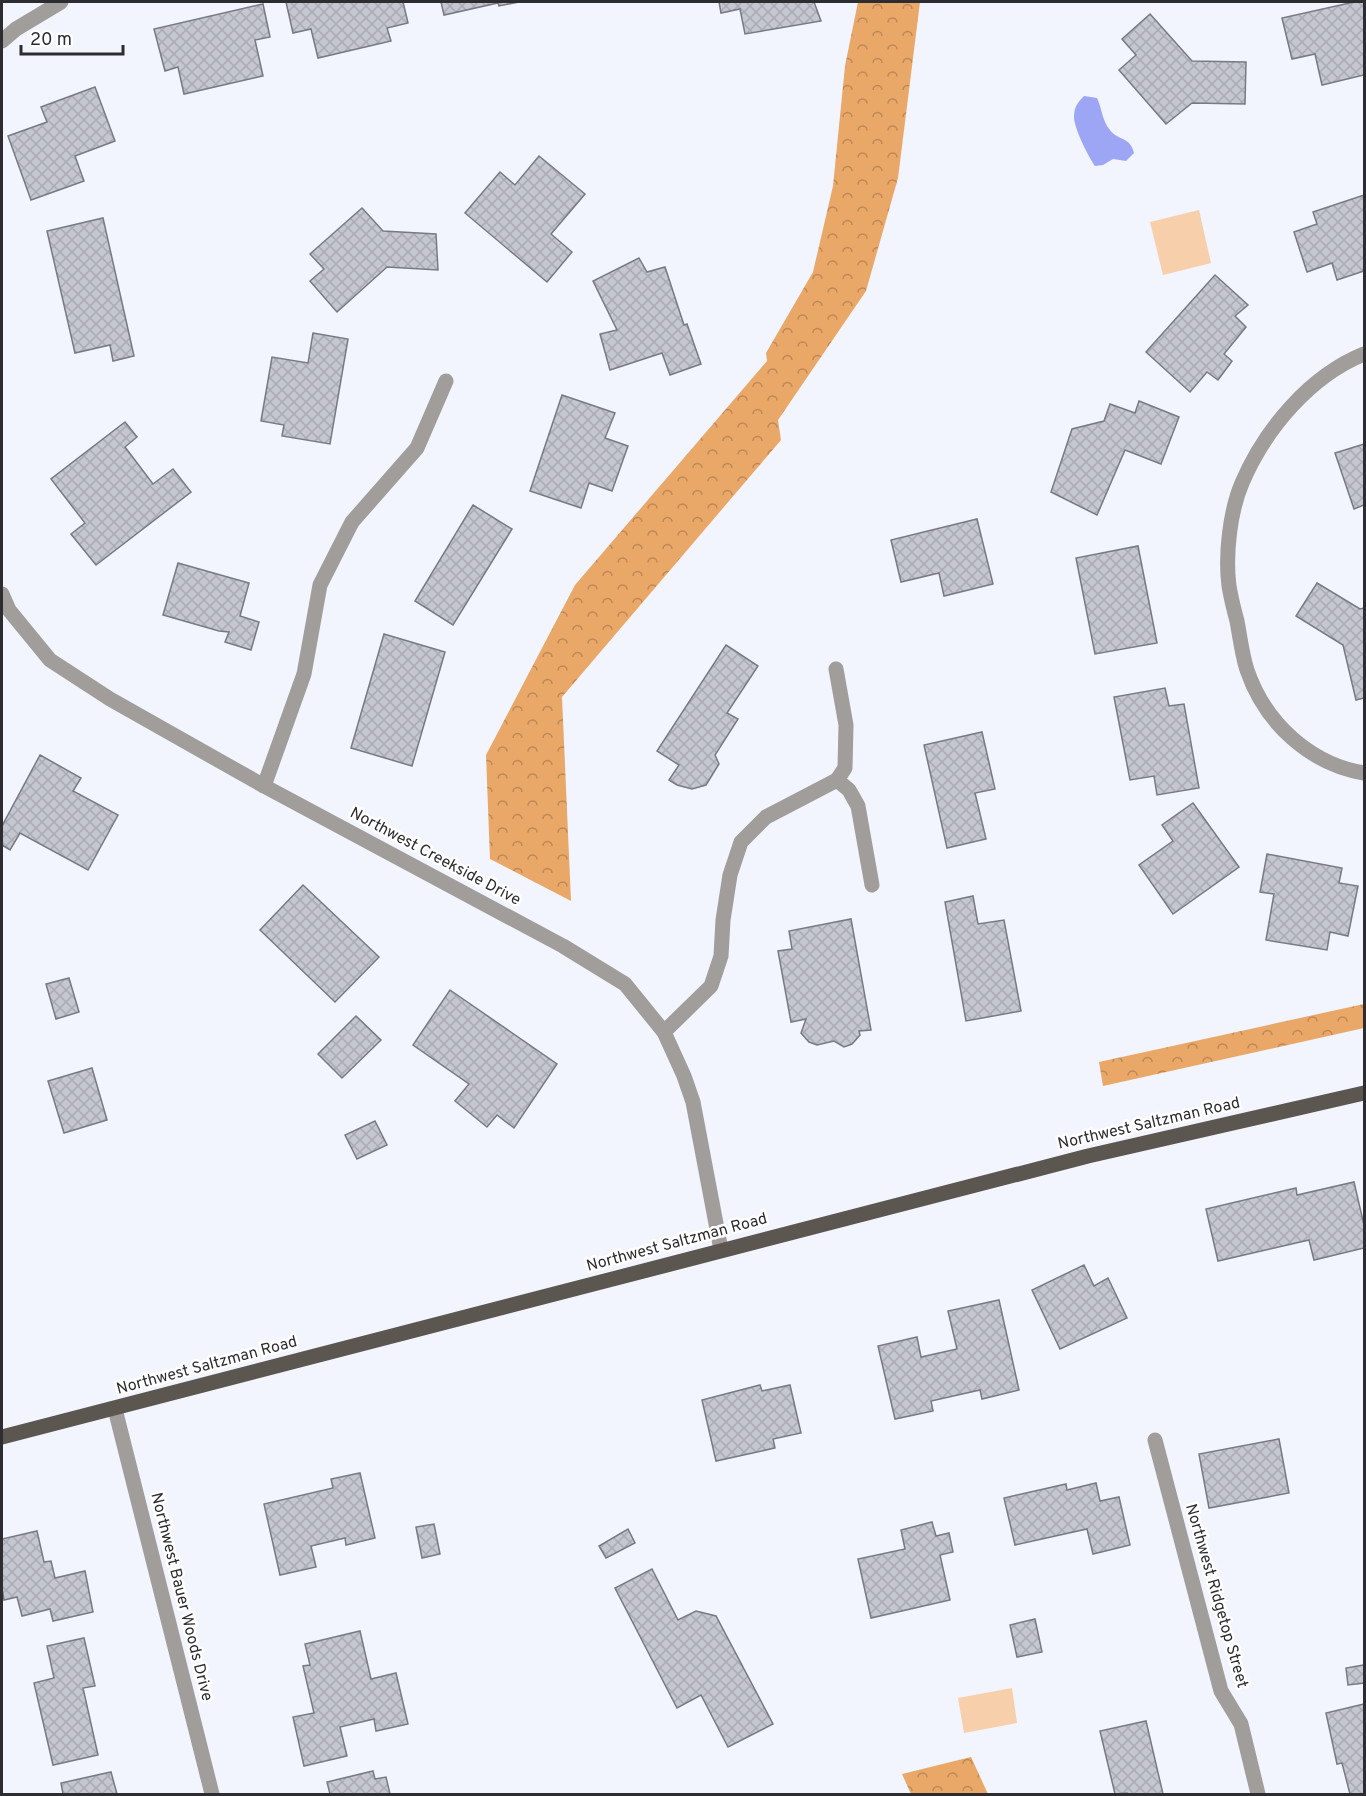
<svg xmlns="http://www.w3.org/2000/svg" width="1366" height="1796" viewBox="0 0 1366 1796" font-family="Overpass,sans-serif">
	<style>
		.forest { fill: url(#forest-crowns) }
		.pitch { fill: #f7cfab }
		.water { fill: #9da6f4 }
		.building { fill: url(#building-cross-hatch); stroke: #787a83; stroke-width: 1.5 }
		.lines { fill: none; stroke-linecap: round; stroke-linejoin: round }
		.minor { stroke: #a09d9a; stroke-width: 15 }
		.major { stroke: #5c5650; stroke-width: 15 }
		.labels { text-anchor: middle; dominant-baseline: central; stroke-width: 5; stroke-linejoin: round; paint-order: stroke }
		.street-label { font-size: 16px; fill: #2d2d31; stroke: #fff }
	</style>
	<defs>
		<pattern id="forest-crowns" width="20" height="18" patternUnits="userSpaceOnUse" patternTransform="scale(1.5)"><rect width="20" height="18" fill="#e9a768"/><path d="M2 6a3 3 0 1 1 6 0M12 15a3 3 0 1 1 6 0" fill="none" stroke="#bd8856"/></pattern>
		<pattern id="building-cross-hatch" width="8" height="8" patternUnits="userSpaceOnUse" patternTransform="scale(1.5)"><rect width="8" height="8" fill="#c4c6d0"/><path d="M0 0l8 8M0 8l8-8" fill="none" stroke="#a9aab3"/></pattern>
	</defs>
	<rect width="100%" height="100%" fill="#f2f4fe"/>
	<!-- forest -->
	<g class="forest">
		<polygon points="858,2 920,2 898,178 866,291 778,420 781,440 562,697 571,901 490,859 486,755 575,585 767,361 766,353 813,272 833,186 845,66"/>
		<polygon points="1364,1004 1364,1028 1103,1086 1099,1062"/>
		<polygon points="971,1757 988,1794 911,1794 902,1774"/>
	</g>
	<!-- pitch -->
	<g class="pitch">
		<polygon points="1199,210 1211,263 1163,275 1150,222"/>
		<polygon points="1012,1688 1017,1723 964,1733 958,1698"/>
	</g>
	<!-- water -->
	<path class="water" d="M1084 96 1097 98C1102 108 1102 121 1110 130 1118 141 1130 136 1134 153L1126 161 1113 159 1103 165 1095 166C1088 156 1074 128 1074 117 1074 107 1078 102 1084 96Z"/>
	<!-- building -->
	<g class="building">
		<polygon points="286,2 403,2 408,23 387,28 391,41 318,58 311,29 293,33"/>
		<polygon points="441,2 519,2 499,6 498,3 444,15"/>
		<polygon points="719,2 814,2 821,21 745,34 740,9 721,13"/>
		<polygon points="1354,2 1364,2 1364,75 1322,85 1315,54 1292,59 1282,18"/>
		<polygon points="263,4 270,37 255,40 263,76 184,94 178,67 165,71 154,29"/>
		<polygon points="1150,14 1192,61 1246,62 1245,104 1192,103 1166,124 1119,70 1136,55 1122,39"/>
		<polygon points="95,87 115,141 75,156 84,181 31,200 8,136 47,122 41,107"/>
		<polygon points="539,156 585,194 551,234 572,252 547,282 465,213 500,172 515,185"/>
		<polygon points="1364,195 1364,271 1337,280 1332,263 1307,272 1294,232 1317,224 1313,212"/>
		<polygon points="362,208 383,231 436,234 438,270 387,267 337,312 310,281 324,269 310,254"/>
		<polygon points="103,218 134,356 113,361 110,345 75,353 47,231"/>
		<polygon points="639,258 647,272 665,267 684,325 687,324 701,364 670,375 662,353 610,370 600,334 617,330 593,281"/>
		<polygon points="1215,275 1248,305 1235,316 1246,327 1224,354 1232,361 1218,380 1207,372 1190,392 1146,352"/>
		<polygon points="313,333 348,339 330,444 282,436 284,425 261,421 272,357 308,363"/>
		<polygon points="562,395 615,413 605,438 628,446 612,491 589,483 581,508 530,491"/>
		<polygon points="1139,401 1179,417 1161,464 1125,450 1097,515 1051,492 1072,429 1104,421 1110,404 1135,413"/>
		<polygon points="125,422 137,437 125,447 153,484 173,469 191,492 96,565 71,534 85,523 51,479"/>
		<polygon points="1364,444 1364,505 1354,509 1335,453"/>
		<polygon points="473,505 512,529 453,625 415,601"/>
		<polygon points="977,519 993,584 944,596 939,573 901,582 891,540"/>
		<polygon points="1138,546 1157,643 1095,654 1076,558"/>
		<polygon points="178,563 249,583 240,616 259,622 251,650 225,642 229,632 219,631 163,615"/>
		<polygon points="1317,583 1360,609 1364,608 1364,698 1356,700 1343,645 1296,616"/>
		<polygon points="384,634 445,652 412,766 351,748"/>
		<polygon points="726,645 758,666 727,713 738,719 715,755 719,764 706,785 692,789 677,785 669,780 679,765 657,751"/>
		<polygon points="1165,688 1169,706 1184,704 1199,788 1157,795 1154,776 1130,780 1114,697"/>
		<polygon points="982,732 995,789 975,793 986,839 947,848 924,745"/>
		<polygon points="40,755 81,778 73,791 118,815 88,870 20,833 10,850 2,845 2,826"/>
		<polygon points="1193,803 1239,867 1173,914 1139,865 1173,841 1162,825"/>
		<polygon points="1267,854 1342,868 1339,883 1358,886 1348,936 1330,932 1327,950 1266,940 1274,894 1260,892"/>
		<polygon points="303,885 379,957 335,1002 260,930"/>
		<polygon points="973,896 978,924 1004,920 1021,1011 966,1021 945,902"/>
		<polygon points="851,919 871,1030 859,1031 860,1035 852,1044 844,1047 834,1041 817,1045 809,1042 801,1033 806,1019 791,1022 778,951 792,949 789,931"/>
		<polygon points="69,978 79,1012 56,1019 46,984"/>
		<polygon points="450,990 557,1064 514,1128 497,1115 487,1127 455,1101 469,1084 413,1045"/>
		<polygon points="356,1016 381,1040 342,1078 318,1054"/>
		<polygon points="92,1068 107,1120 64,1133 48,1081"/>
		<polygon points="375,1121 387,1145 357,1159 345,1135"/>
		<polygon points="1354,1182 1364,1225 1364,1248 1314,1260 1309,1240 1218,1261 1206,1209 1296,1188 1297,1195"/>
		<polygon points="1084,1265 1094,1286 1108,1278 1127,1318 1060,1349 1032,1290"/>
		<polygon points="999,1300 1019,1390 982,1399 980,1390 931,1401 933,1411 895,1419 878,1346 917,1337 921,1357 957,1349 948,1311"/>
		<polygon points="760,1385 762,1391 790,1385 801,1433 773,1439 775,1448 716,1461 702,1400"/>
		<polygon points="1279,1439 1289,1493 1209,1508 1199,1454"/>
		<polygon points="360,1473 375,1538 346,1545 345,1538 311,1546 316,1567 280,1575 264,1504 333,1488 331,1479"/>
		<polygon points="1096,1483 1100,1501 1119,1497 1130,1545 1093,1554 1087,1529 1015,1545 1004,1498 1066,1484 1067,1490"/>
		<polygon points="932,1522 936,1536 949,1533 953,1552 940,1555 950,1600 871,1618 858,1559 905,1549 901,1530"/>
		<polygon points="434,1524 440,1554 422,1558 416,1527"/>
		<polygon points="628,1529 635,1543 606,1558 599,1546"/>
		<polygon points="37,1531 44,1562 51,1561 55,1578 85,1571 93,1612 53,1621 50,1609 22,1616 17,1597 4,1600 2,1589 2,1539"/>
		<polygon points="652,1569 678,1620 696,1611 716,1616 773,1724 728,1747 701,1695 677,1708 615,1588"/>
		<polygon points="1035,1619 1042,1652 1017,1657 1010,1625"/>
		<polygon points="360,1631 371,1679 396,1673 408,1724 376,1731 374,1719 340,1727 347,1756 304,1766 293,1717 314,1713 303,1666 310,1665 305,1644"/>
		<polygon points="84,1638 95,1686 83,1688 98,1755 53,1765 34,1683 54,1678 47,1646"/>
		<polygon points="1364,1665 1364,1683 1348,1685 1346,1668"/>
		<polygon points="1364,1704 1364,1794 1350,1794 1342,1763 1337,1764 1326,1713"/>
		<polygon points="1146,1721 1163,1794 1127,1794 1127,1793 1115,1794 1100,1731"/>
		<polygon points="373,1771 375,1779 386,1777 390,1794 330,1794 327,1782"/>
		<polygon points="111,1772 117,1794 63,1794 61,1783"/>
	</g>
	<g class="lines">
		<!-- minor -->
		<g class="minor">
			<polyline points="2,41 16,29 61,2"/>
			<path d="M1364 354C1310 376 1265 429 1242 483 1230 511 1225 555 1229 586 1231 598 1234 610 1237 621 1240 637 1242 655 1247 670 1265 723 1310 764 1364 773"/>
			<polyline points="2,594 9,610 50,660 110,699 264,786 563,946 625,984 664,1032 684,1076 693,1102 721,1250"/>
			<polyline points="837,780 849,790 858,806 872,885"/>
			<polyline points="264,786 304,674 320,585 352,522 417,448 446,381"/>
			<polyline points="664,1032 711,986 721,956 723,920 730,875 741,842 766,817 837,780 845,768 846,725 836,669"/>
			<polyline points="115,1409 212,1794"/>
			<polyline points="1155,1440 1221,1691 1241,1724 1258,1794"/>
		</g>
		<!-- major -->
		<polyline class="major" points="2,1437 1088,1156 1364,1093"/>
	</g>
	<g class="labels">
		<!-- street labels -->
		<g class="street-label">
			<text transform="translate(435 857) rotate(28)">Northwest Creekside Drive</text>
			<text transform="translate(1149 1124) rotate(-13)">Northwest Saltzman Road</text>
			<text transform="translate(677 1243) rotate(-15)">Northwest Saltzman Road</text>
			<text transform="translate(207 1366) rotate(-15)">Northwest Saltzman Road</text>
			<text transform="translate(1216 1596) rotate(74)">Northwest Ridgetop Street</text>
			<text transform="translate(181 1597) rotate(76)">Northwest Bauer Woods Drive</text>
		</g>
	</g>
	<!-- border -->
	<rect width="1366" height="1796" fill="none" stroke="#2d2d31" stroke-width="6"/>
	<!-- scale -->
	<path d="M21 45v9h102v-9" fill="none" stroke="#2d2d31" stroke-width="3"/>
	<text x="30" y="45" font-size="18" fill="#2d2d31" stroke="#ffffff" stroke-width="4.5" paint-order="stroke">20 m</text>
</svg>
